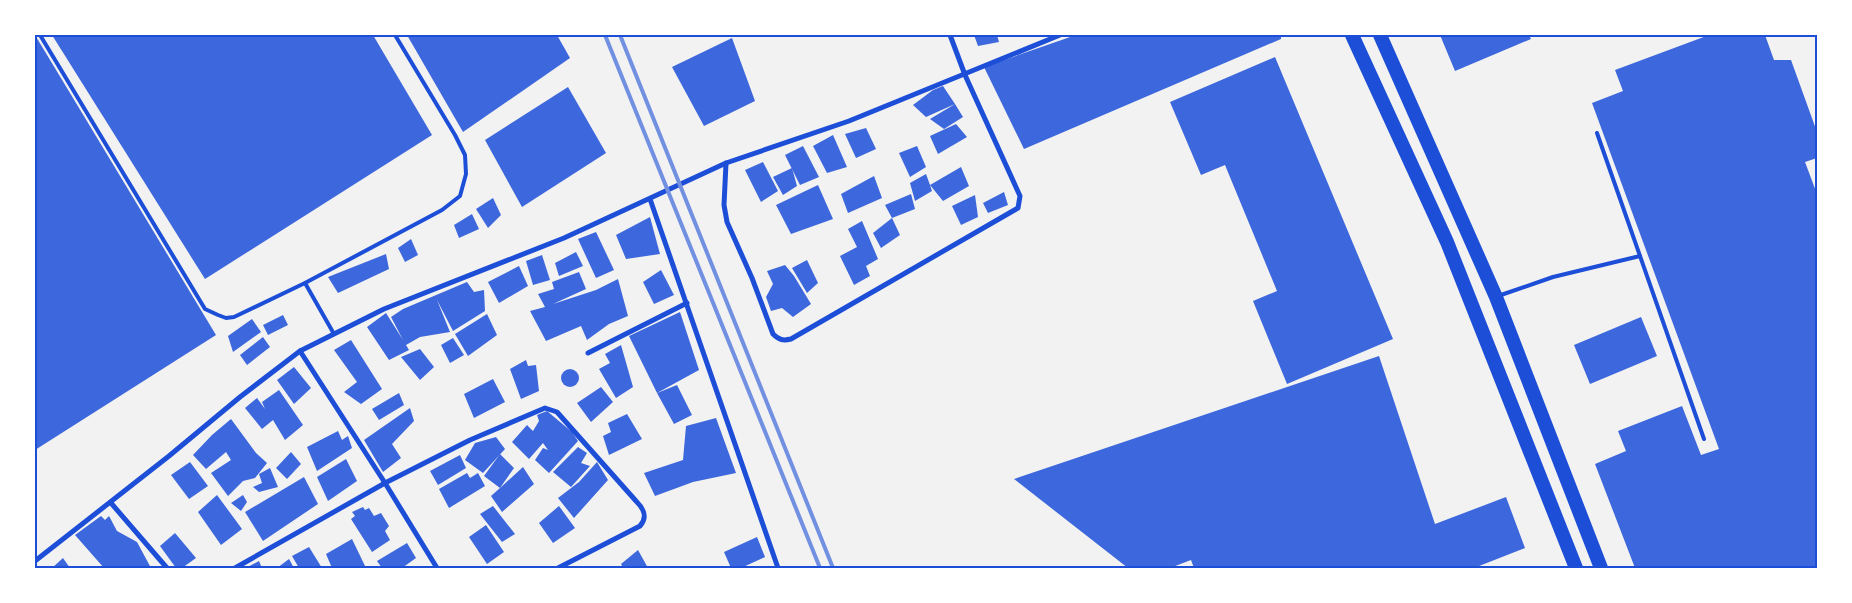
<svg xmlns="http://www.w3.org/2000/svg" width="1852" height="603" viewBox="0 0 1852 603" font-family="Signika,sans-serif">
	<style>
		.building { fill: #3d67dc }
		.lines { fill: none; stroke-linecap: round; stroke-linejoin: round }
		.service { stroke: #1d4ed8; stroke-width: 4 }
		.minor { stroke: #1d4ed8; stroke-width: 5 }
		.trunk { stroke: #1d4ed8; stroke-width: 14 }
		.rail { stroke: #7290e2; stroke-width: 4 }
		.neatline { fill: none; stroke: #1d4ed8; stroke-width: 2 }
	</style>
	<rect width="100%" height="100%" fill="#f2f2f2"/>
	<!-- building -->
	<g class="building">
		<polygon points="35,35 216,335 35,450"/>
		<polygon points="52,35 373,35 432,135 205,279"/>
		<polygon points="407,35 557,35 570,58 463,132"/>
		<polygon points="974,35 997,35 999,42 978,46"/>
		<polygon points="1076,35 1281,35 1281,39 1024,149 984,67"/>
		<polygon points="1440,35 1529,35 1531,39 1455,71"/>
		<polygon points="1709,35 1765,35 1774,60 1791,60 1817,132 1817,158 1805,162 1817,194 1817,568 1635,568 1595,464 1626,451 1618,431 1682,406 1701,455 1719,449 1592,103 1623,91 1615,70"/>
		<polygon points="732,38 755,101 704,126 672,67"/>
		<polygon points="1275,57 1393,339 1287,384 1253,301 1277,291 1225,165 1201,175 1170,102"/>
		<polygon points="943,86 955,104 963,117 944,129 930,119 955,104 926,117 913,105 933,90"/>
		<polygon points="568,87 606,153 522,207 485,140"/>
		<polygon points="956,124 967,137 938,154 930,136"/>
		<polygon points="866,128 876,149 856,158 845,134"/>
		<polygon points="833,135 847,167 827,173 813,146"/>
		<polygon points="803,146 819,177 800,185 785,155"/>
		<polygon points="917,146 926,167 910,177 899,153"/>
		<polygon points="763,162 778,191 761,202 745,170"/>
		<polygon points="961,167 969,186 943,201 930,185 932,191 915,201 910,183 926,174 930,185"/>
		<polygon points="792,168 797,186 783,195 773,177"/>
		<polygon points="874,176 882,198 848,213 841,194"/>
		<polygon points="818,185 833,219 791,234 776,205"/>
		<polygon points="1004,192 1008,205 988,213 983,203"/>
		<polygon points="911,194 915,209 892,218 885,205"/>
		<polygon points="975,195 978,217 961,225 952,206"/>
		<polygon points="493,198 501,215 488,228 476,209"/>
		<polygon points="472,214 479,229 459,238 454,225"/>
		<polygon points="650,217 660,254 626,259 616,235"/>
		<polygon points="892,218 900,235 881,248 873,233"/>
		<polygon points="862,221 878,259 866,266 870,276 854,285 840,256 857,247 861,255 848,229"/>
		<polygon points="596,232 614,270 596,278 578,239"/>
		<polygon points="411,239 418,255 405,262 398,248"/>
		<polygon points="576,252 583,266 559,276 555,263"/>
		<polygon points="386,254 389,269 338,293 328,277"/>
		<polygon points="542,255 550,280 533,285 526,261"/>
		<polygon points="807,260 818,283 807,293 792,268"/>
		<polygon points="785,265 794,276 811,304 793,317 782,308 771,311 766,297 773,284 767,271"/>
		<polygon points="519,266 528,286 499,303 488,282"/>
		<polygon points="661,270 674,295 654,304 643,282"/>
		<polygon points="579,272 586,289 553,304 596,290 618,279 628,316 609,324 587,340 581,326 546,341 530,311 545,307 538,294 554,289 552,282"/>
		<polygon points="467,282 474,292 484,290 485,311 453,331 437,300 450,332 420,337 406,345 409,350 389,360 367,327 386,313 403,340 391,317 403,309"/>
		<polygon points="680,312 699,370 657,393 629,336"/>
		<polygon points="487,314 497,335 468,356 455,334"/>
		<polygon points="283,315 288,325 268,335 263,325"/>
		<polygon points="1641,317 1657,356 1590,384 1574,345"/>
		<polygon points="252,319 261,332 233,352 228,336"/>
		<polygon points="263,337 270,347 247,365 240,355"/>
		<polygon points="453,338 464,355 450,363 441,345"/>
		<polygon points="351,340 382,389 361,404 344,392 357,382 334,350"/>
		<polygon points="621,345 633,387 616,398 599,369 610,363 605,354"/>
		<polygon points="420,349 434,367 420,380 401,357"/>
		<polygon points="1379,356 1435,524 1506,497 1525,548 1474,568 1194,568 1191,560 1170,568 1128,568 1014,479"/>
		<polygon points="526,360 528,366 536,365 539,391 521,399 510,369"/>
		<polygon points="294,367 311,388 294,404 277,380"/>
		<circle cx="570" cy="378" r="9"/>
		<polygon points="493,379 505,402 474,418 464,394"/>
		<polygon points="677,385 692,415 674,424 657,393"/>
		<polygon points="601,387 613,402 591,422 577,403"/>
		<polygon points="279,390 303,425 285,440 273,420 262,429 245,408 257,398 265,409 262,402"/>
		<polygon points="399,393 404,405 379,420 372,409"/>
		<polygon points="410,408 414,421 392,444 401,458 383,472 364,440"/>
		<polygon points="547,411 572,432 578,441 549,473 535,460 543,448 548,450 543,443 529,459 512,442 527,425 533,431 539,421 537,415"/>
		<polygon points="627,414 642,439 609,455 603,436 611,432 608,423"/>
		<polygon points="716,418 736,473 693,482 655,496 644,473 683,460 686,426"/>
		<polygon points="231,419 256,453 267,463 255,478 243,481 228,496 211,473 231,460 226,452 206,469 193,455 212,435"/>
		<polygon points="338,431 342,440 348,436 352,448 317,471 307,447"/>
		<polygon points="496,437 505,449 483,473 465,460 475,443"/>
		<polygon points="578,447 587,453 581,463 590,466 571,487 553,472"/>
		<polygon points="291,452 301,464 287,479 276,468"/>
		<polygon points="500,454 514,468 500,488 523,467 534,484 502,512 491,496 500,488 484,476"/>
		<polygon points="460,455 466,468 438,485 430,471"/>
		<polygon points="346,459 357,481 328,501 317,477"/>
		<polygon points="190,462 208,486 189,499 171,475"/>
		<polygon points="597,462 608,480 574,518 558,498 579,482"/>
		<polygon points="270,468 278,487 259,492 253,487 262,483 259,474"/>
		<polygon points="467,473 470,478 478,473 485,486 449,508 439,489"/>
		<polygon points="304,477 318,504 263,541 245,512"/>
		<polygon points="217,495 242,529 221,545 198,512"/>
		<polygon points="243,495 247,502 241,511 231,503"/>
		<polygon points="493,506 515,534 502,542 480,514"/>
		<polygon points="559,506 575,528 553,543 539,523"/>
		<polygon points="363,507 365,510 369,508 374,516 381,513 389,526 385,531 390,540 372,552 351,519 355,516 352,512"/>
		<polygon points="101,516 105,520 109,516 117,531 137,542 151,568 104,568 75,535"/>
		<polygon points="486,525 504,552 487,564 469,537"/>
		<polygon points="175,533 196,558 182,568 176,568 160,546"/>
		<polygon points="757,537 765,557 741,568 731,568 724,552"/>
		<polygon points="352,539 366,568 332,568 326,554"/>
		<polygon points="407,543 416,558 402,568 382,568 377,561"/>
		<polygon points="309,547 322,568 299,568 292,556"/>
		<polygon points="638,550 648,568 623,568 621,564"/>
		<polygon points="63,558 70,568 52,568"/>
		<polygon points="289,559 294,568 277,568"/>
		<polygon points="259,561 262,568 246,568"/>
	</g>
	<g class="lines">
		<!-- service -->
		<g class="service">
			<polyline points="40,35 205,309 218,315 226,318 234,317 305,283 442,210 460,196 466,174 465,155 455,135 395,35"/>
			<polyline points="1597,133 1704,439"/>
			<polyline points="305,283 334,334"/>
			<polyline points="1498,296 1553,277 1640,256"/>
		</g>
		<!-- minor -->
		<g class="minor">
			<path d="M726 163 724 205 727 222 752 278 773 334C779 340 783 341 791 339L1018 208 1020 196 965 75 950 35"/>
			<polyline points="650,199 778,568"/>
			<polyline points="300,351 385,483 437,568"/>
			<polyline points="588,353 687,303"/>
			<polyline points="111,503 167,568"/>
			<polyline points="35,561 169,456 240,397 300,351 384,309 564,238 726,163 849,121 1060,35"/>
			<path d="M235 568 385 483 470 440 545 408 557 412 636 501C644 509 648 517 640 526L558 568"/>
		</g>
		<!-- trunk -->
		<g class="trunk">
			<polyline points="1352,35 1447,242 1576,568"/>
			<polyline points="1380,35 1496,297 1601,568"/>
		</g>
		<!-- rail -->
		<g class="rail">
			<polyline points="605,35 820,568"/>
			<polyline points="620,35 833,568"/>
		</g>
	</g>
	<!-- border -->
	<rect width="1852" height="603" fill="none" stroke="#ffffff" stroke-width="72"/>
	<rect x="36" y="36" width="1780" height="531" class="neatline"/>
</svg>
